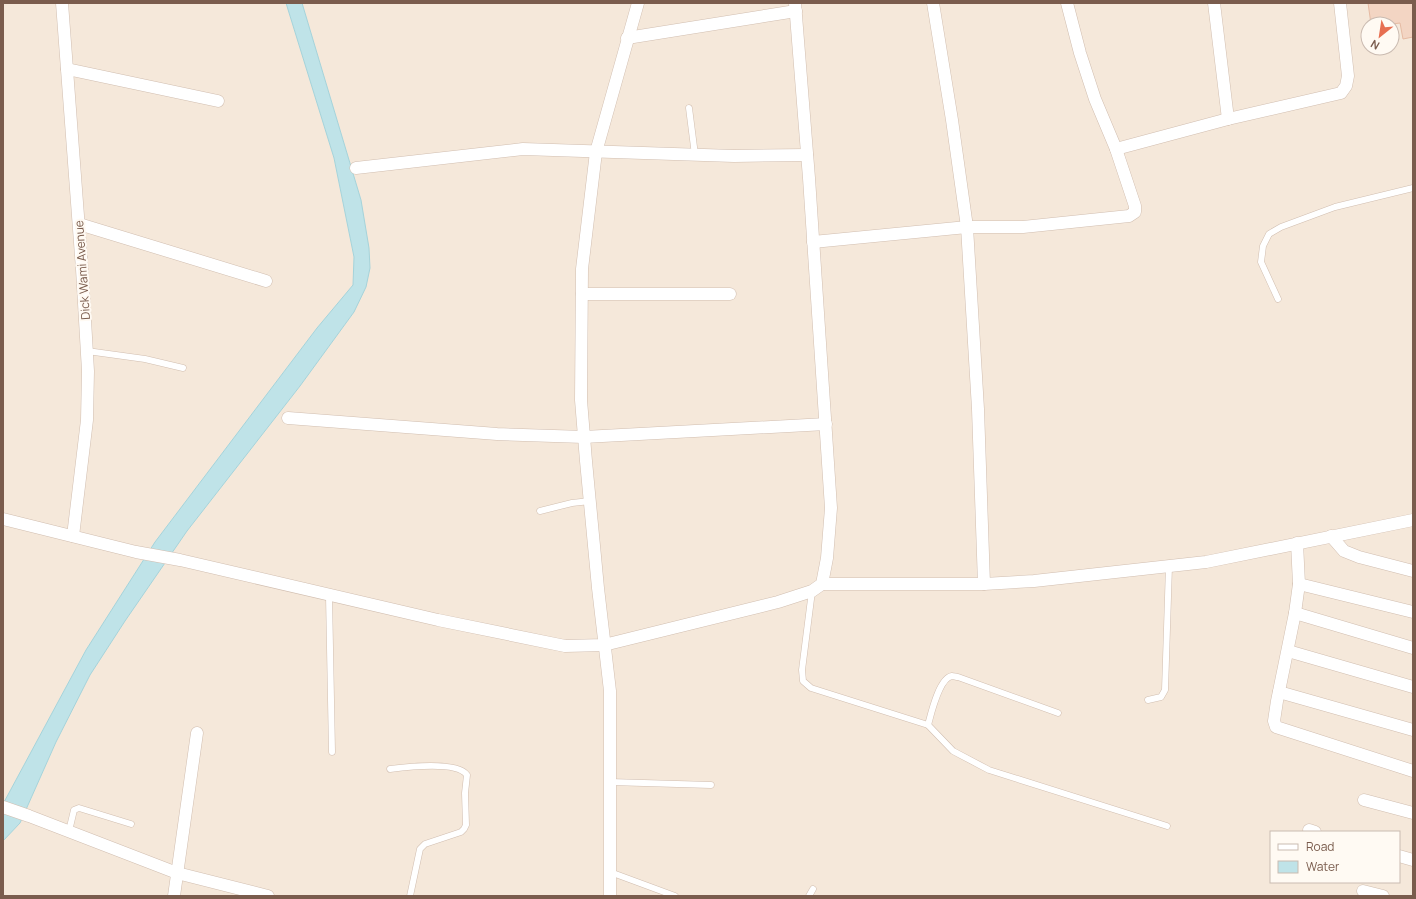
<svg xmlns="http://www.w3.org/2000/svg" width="1416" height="899" viewBox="0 0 1416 899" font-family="Manrope,sans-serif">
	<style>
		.residential { fill: #f5e8da; fill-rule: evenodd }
		.water { fill: #bfe3e8; stroke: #a5d3da }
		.building { fill: #f3d5c3; stroke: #e6bba3 }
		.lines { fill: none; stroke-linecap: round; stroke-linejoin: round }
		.service-casing { stroke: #d1beb0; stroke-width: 7 }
		.minor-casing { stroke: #d1beb0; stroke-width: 13 }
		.service { stroke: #fff; stroke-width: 6 }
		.minor { stroke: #fff; stroke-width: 12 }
		.labels { text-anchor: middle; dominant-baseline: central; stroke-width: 4; stroke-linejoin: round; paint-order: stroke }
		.street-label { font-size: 12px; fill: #7a5c4d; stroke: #fffaf3 }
	</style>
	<rect width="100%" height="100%" fill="#fdf6ec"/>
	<!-- residential -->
	<g class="residential">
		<polygon points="3,3 286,3 334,158 354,257 353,285 317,328 155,542 86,650 3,804"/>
		<path d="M302 3H1413V896H3V841L20 823 56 742 90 675 125 621 187 531 300 386 354 312 361 200ZM1368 24H1392V48H1368ZM1271 832H1399V882H1271Z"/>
	</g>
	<!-- water -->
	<polygon class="water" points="286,3 302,3 361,200 369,248 370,268 366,287 354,312 300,386 187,531 125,621 90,675 56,742 20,823 3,841 3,804 86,650 155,542 317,328 353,285 354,257 334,158"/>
	<!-- building -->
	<polygon class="building" points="1368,3 1413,3 1413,37 1403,39 1400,23 1392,24 1371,24"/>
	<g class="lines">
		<defs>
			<g id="service">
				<polyline points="689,108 695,155"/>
				<polyline points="1278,299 1261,262 1263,246 1269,234 1281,227 1335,207 1413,188"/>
				<polyline points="87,351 145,359 183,368"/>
				<polyline points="540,511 572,503 590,501"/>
				<polyline points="812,591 802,670 803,681 811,688 928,725 953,751 989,770 1167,826"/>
				<polyline points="329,596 332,752"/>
				<polyline points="1148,700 1161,697 1165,690 1169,566"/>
				<path d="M928 725C931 714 939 678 952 676 954 676 956 677 958 677L1058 713"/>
				<path d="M390 769C406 767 457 761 467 775L465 793 466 825 464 829 461 832 425 844 420 849 410 896"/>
				<polyline points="610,782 711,785"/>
				<polyline points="69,831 74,810 79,808 131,824"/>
				<polyline points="610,872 675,896"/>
				<polyline points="809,896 813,889"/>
			</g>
			<g id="minor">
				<polyline points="62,3 82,269 88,371 87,420 73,536"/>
				<polyline points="933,3 952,120 967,227 978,409 984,584"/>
				<polyline points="1214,3 1228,119"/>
				<polyline points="627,38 796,11"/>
				<polyline points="67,69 218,101"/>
				<polyline points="1116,149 1228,119 1341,93 1346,86 1348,76 1340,3"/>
				<polyline points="356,168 523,149 734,156 807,155"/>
				<polyline points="79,224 266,281"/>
				<polyline points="813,242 967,227 1023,227 1129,216 1135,212 1135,206 1116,149 1095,99 1080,53 1067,3"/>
				<polyline points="582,294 730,294"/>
				<polyline points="288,418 497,434 584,437 826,424"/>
				<polyline points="3,519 136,552 180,560 438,620 565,646 604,645 778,602 812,591 822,584 827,558 831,508 809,178 795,3"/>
				<polyline points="1331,536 1344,551 1359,557 1413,571"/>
				<polyline points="1297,543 1299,584 1295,613 1277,701 1274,721 1276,727 1413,771"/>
				<polyline points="822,584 984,584 1034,581 1206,562 1413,520"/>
				<polyline points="1299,584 1413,612"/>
				<polyline points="1295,613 1413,648"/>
				<polyline points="1288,651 1413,687"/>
				<polyline points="1279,692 1413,730"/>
				<polyline points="1364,800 1413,813"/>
				<polyline points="3,807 29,816 177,873 268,896"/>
				<polyline points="1309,830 1315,832"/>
				<polyline points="1399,856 1413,860"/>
				<polyline points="1363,891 1383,896"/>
				<polyline points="174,896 197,733"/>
				<polyline points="610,896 610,691 598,588 586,461 581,400 582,269 596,152 638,3"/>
			</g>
		</defs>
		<!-- service casing -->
		<use href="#service" class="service-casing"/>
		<!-- minor casing -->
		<use href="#minor" class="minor-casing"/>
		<!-- service -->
		<use href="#service" class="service"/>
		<!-- minor -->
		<use href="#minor" class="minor"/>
	</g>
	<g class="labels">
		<!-- street labels -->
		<g class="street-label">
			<text transform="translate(82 270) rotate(-94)">Dick Wami Avenue</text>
		</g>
	</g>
	<!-- border -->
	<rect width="1416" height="899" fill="none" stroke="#7a5c4d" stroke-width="8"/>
	<!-- legend -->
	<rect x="1270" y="831" width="130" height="52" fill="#fffaf3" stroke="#cabbb1"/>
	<rect x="1278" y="844" width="20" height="6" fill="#ffffff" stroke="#cabbb1"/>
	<text x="1306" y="851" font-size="12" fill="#7a5c4d">Road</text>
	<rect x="1278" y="861" width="20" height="12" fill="#bfe3e8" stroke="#cabbb1"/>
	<text x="1306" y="871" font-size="12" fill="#7a5c4d">Water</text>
	<!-- north arrow -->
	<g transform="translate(1380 36) rotate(210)"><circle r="19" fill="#fffaf3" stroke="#cabbb1"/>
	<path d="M0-3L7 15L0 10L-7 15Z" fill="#e76f51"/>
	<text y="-6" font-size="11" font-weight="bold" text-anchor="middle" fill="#7a5c4d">N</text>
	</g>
</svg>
